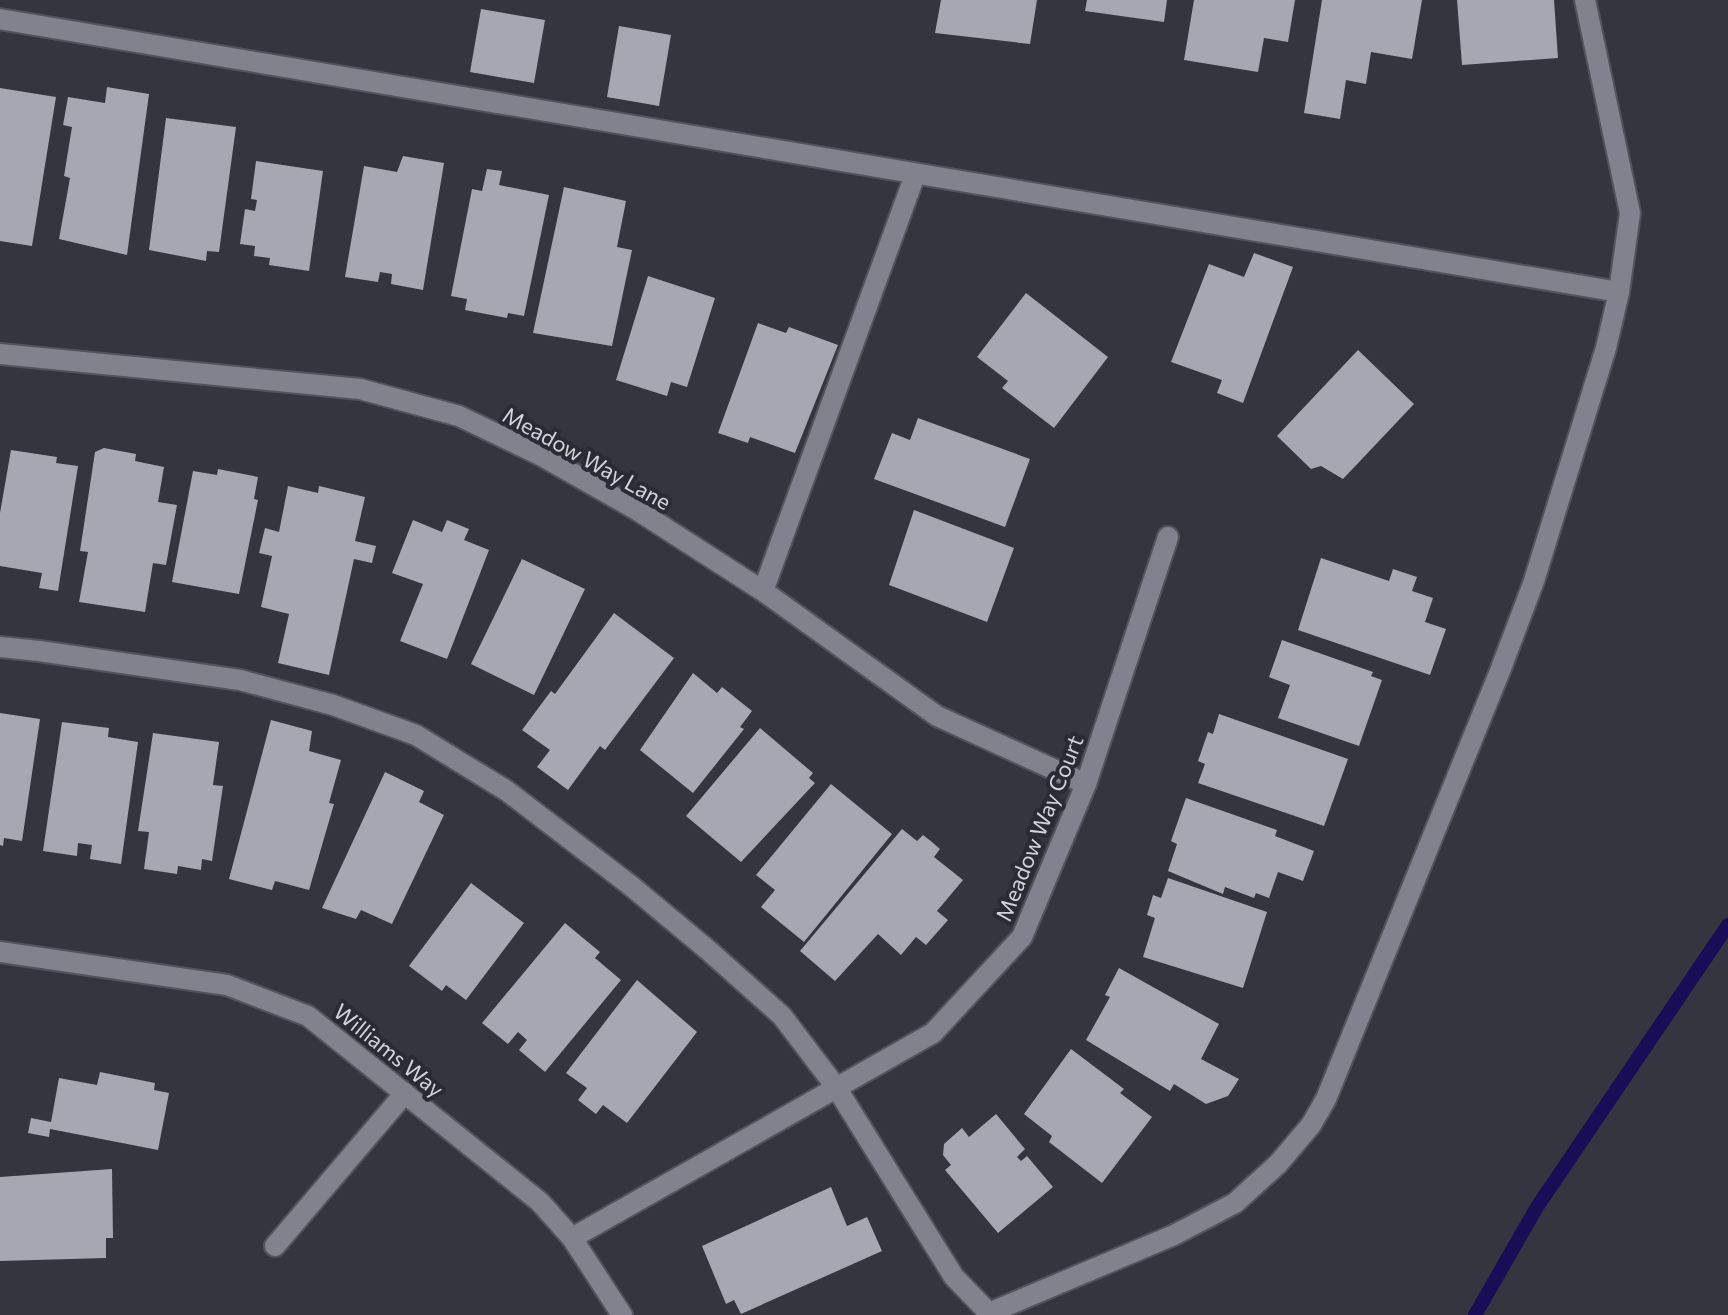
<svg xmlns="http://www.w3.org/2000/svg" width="1728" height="1315" viewBox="0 0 1728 1315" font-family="Commissioner,sans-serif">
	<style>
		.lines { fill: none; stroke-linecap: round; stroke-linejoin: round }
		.stream { stroke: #1a0d57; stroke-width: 14 }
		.building { fill: #a5a7b2 }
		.service-casing { stroke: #53545b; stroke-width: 24 }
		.minor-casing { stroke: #53545b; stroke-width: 24 }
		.service { stroke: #80828d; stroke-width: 20 }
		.minor { stroke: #80828d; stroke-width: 20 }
		.labels { text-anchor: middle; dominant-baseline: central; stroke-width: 8; stroke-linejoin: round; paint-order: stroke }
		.street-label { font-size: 22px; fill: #d3d4da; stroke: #2a2b34 }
	</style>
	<rect width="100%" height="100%" fill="#34353e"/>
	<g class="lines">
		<!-- stream -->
		<polyline class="stream" points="1475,1315 1537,1207 1728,925"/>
	</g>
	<!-- building -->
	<g class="building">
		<polygon points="941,0 1037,0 1030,44 935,33"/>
		<polygon points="1087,0 1167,0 1164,22 1085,11"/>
		<polygon points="1194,0 1295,0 1288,42 1264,38 1258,72 1184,60"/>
		<polygon points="1322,0 1422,0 1412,59 1371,52 1366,84 1346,80 1340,119 1304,113"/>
		<polygon points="1457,0 1554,0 1558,58 1462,65"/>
		<polygon points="481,9 545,20 534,83 470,72"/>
		<polygon points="619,26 671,35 659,106 607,97"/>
		<polygon points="107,87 149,94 127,255 59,239 70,178 64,176 72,127 63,125 68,97 105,103"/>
		<polygon points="0,88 56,97 32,246 0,241"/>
		<polygon points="166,118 236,127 219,252 207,251 206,261 149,250"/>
		<polygon points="403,156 444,163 423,290 391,284 392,274 380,272 378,282 345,277 364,166 397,172"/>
		<polygon points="256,161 323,171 309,271 269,265 270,258 254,256 255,246 240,244 245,209 255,211 257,200 251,199"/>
		<polygon points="487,169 502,171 499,185 549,195 524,316 508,313 507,318 465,310 467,299 451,296 472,189 482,191"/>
		<polygon points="564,187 626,201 617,247 632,250 612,346 533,333"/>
		<polygon points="1254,253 1293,267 1243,403 1217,393 1222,380 1171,362 1209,264 1244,277"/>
		<polygon points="648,276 715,298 687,387 671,382 667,396 616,380"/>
		<polygon points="1026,293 1108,357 1054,428 1002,388 1008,381 977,357"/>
		<polygon points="758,323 786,333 789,327 838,345 795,453 750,437 748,443 718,433"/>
		<polygon points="1358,350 1414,404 1343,479 1321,466 1311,469 1277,436"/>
		<polygon points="918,418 1030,459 1005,527 874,479 892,433 910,440"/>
		<polygon points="104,448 136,454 135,461 164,467 158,502 177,505 166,565 153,563 145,612 79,602 88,552 80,551 95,452"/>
		<polygon points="11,450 57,457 56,463 78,466 58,591 39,588 42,573 0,566 0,513"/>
		<polygon points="218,469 258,477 254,499 258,500 239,594 172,582 193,471 217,475"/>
		<polygon points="288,486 318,493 319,486 365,497 355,541 376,546 372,563 354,559 329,675 278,663 289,614 261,607 272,556 259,553 265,528 279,532"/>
		<polygon points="914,510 1014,548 987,622 889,585"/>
		<polygon points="413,520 442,532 447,520 469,529 464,540 489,550 447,659 400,641 423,584 392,573"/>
		<polygon points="1321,558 1389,581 1393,569 1417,577 1412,591 1433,598 1425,622 1446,629 1430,675 1298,630"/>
		<polygon points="522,559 585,589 534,695 471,664"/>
		<polygon points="614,613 674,658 605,750 600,746 568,790 537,767 550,750 522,730 551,691 555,694"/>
		<polygon points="1282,640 1373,672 1371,676 1382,680 1359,746 1278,718 1290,685 1269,677"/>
		<polygon points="693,673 717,693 722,687 752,711 740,727 744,729 693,793 640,750"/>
		<polygon points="0,713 40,719 22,841 4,838 3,846 0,845"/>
		<polygon points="1219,714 1348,759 1324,826 1198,783 1205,764 1198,761 1208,732 1213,734"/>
		<polygon points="271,720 312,731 309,751 341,760 329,803 334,804 309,890 275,881 272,890 229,879"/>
		<polygon points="62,722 109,728 108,737 138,742 121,864 90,859 92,845 78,843 77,856 43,851"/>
		<polygon points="760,728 813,773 809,778 815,783 741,862 686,816"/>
		<polygon points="153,733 219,742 213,785 223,786 212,861 202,859 201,870 178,866 177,874 144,869 149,832 138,831"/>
		<polygon points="385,772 424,791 419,802 444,815 392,924 361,910 356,919 322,908"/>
		<polygon points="831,784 892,834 804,942 761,907 775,890 756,875"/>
		<polygon points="1186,798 1277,830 1275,836 1314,851 1303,881 1278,872 1269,898 1256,893 1254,898 1225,887 1223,894 1168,871 1177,844 1171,841"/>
		<polygon points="902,829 917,841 923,835 932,842 940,849 934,857 963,880 937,911 948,920 926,945 916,937 901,955 878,934 835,981 800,951"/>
		<polygon points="1168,878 1267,912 1243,988 1143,957 1155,918 1147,915 1153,895 1161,898"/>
		<polygon points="471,883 524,923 466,1000 446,985 442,991 409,966"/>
		<polygon points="565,923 600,952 595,958 621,980 545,1072 519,1050 527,1040 518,1032 508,1044 482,1023"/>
		<polygon points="1119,968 1219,1024 1201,1059 1239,1079 1228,1096 1206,1104 1174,1084 1170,1091 1086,1040 1110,997 1105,995"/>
		<polygon points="637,980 697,1032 627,1123 603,1105 596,1114 578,1100 587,1088 566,1073"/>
		<polygon points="1071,1049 1124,1089 1120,1093 1152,1117 1102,1183 1049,1142 1052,1136 1024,1114"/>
		<polygon points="100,1072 155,1083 154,1090 169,1093 158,1150 50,1129 49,1137 28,1133 31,1118 51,1122 59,1078 97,1085"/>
		<polygon points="996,1114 1025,1149 1017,1157 1021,1161 1027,1156 1053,1187 998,1233 945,1170 951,1165 943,1155 944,1144 962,1128 969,1137"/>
		<polygon points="112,1169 113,1238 106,1238 106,1258 0,1261 0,1177"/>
		<polygon points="831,1187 847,1226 867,1217 882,1251 741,1314 734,1300 726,1304 702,1246"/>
	</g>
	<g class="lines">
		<defs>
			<g id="service">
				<polyline points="0,19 1619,292"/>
				<polyline points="763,591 915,175"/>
				<polyline points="0,647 39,651 240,680 333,705 416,735 507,791 630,885 708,950 782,1016 836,1087 954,1277 989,1313 1174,1235 1235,1203 1278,1164 1311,1125 1326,1099 1500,671 1534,581 1606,348 1619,292 1630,213 1585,0"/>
			</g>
			<g id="minor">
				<polyline points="0,354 360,389 459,416 542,456 637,510 763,591 937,716 1086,784"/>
				<polyline points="0,952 227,985 308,1016 540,1202 572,1238 622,1315"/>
				<polyline points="572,1238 933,1033 1022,937 1086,784 1168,537"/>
				<polyline points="275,1246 405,1093"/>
			</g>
		</defs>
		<!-- service casing -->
		<use href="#service" class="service-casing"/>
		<!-- minor casing -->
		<use href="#minor" class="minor-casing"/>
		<!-- service -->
		<use href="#service" class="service"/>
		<!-- minor -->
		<use href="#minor" class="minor"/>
	</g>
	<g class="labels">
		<!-- street labels -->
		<g class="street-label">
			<text transform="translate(587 458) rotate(29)">Meadow Way Lane</text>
			<text transform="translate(1039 828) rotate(-68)">Meadow Way Court</text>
			<text transform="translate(389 1050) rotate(39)">Williams Way</text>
		</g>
	</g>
</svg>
